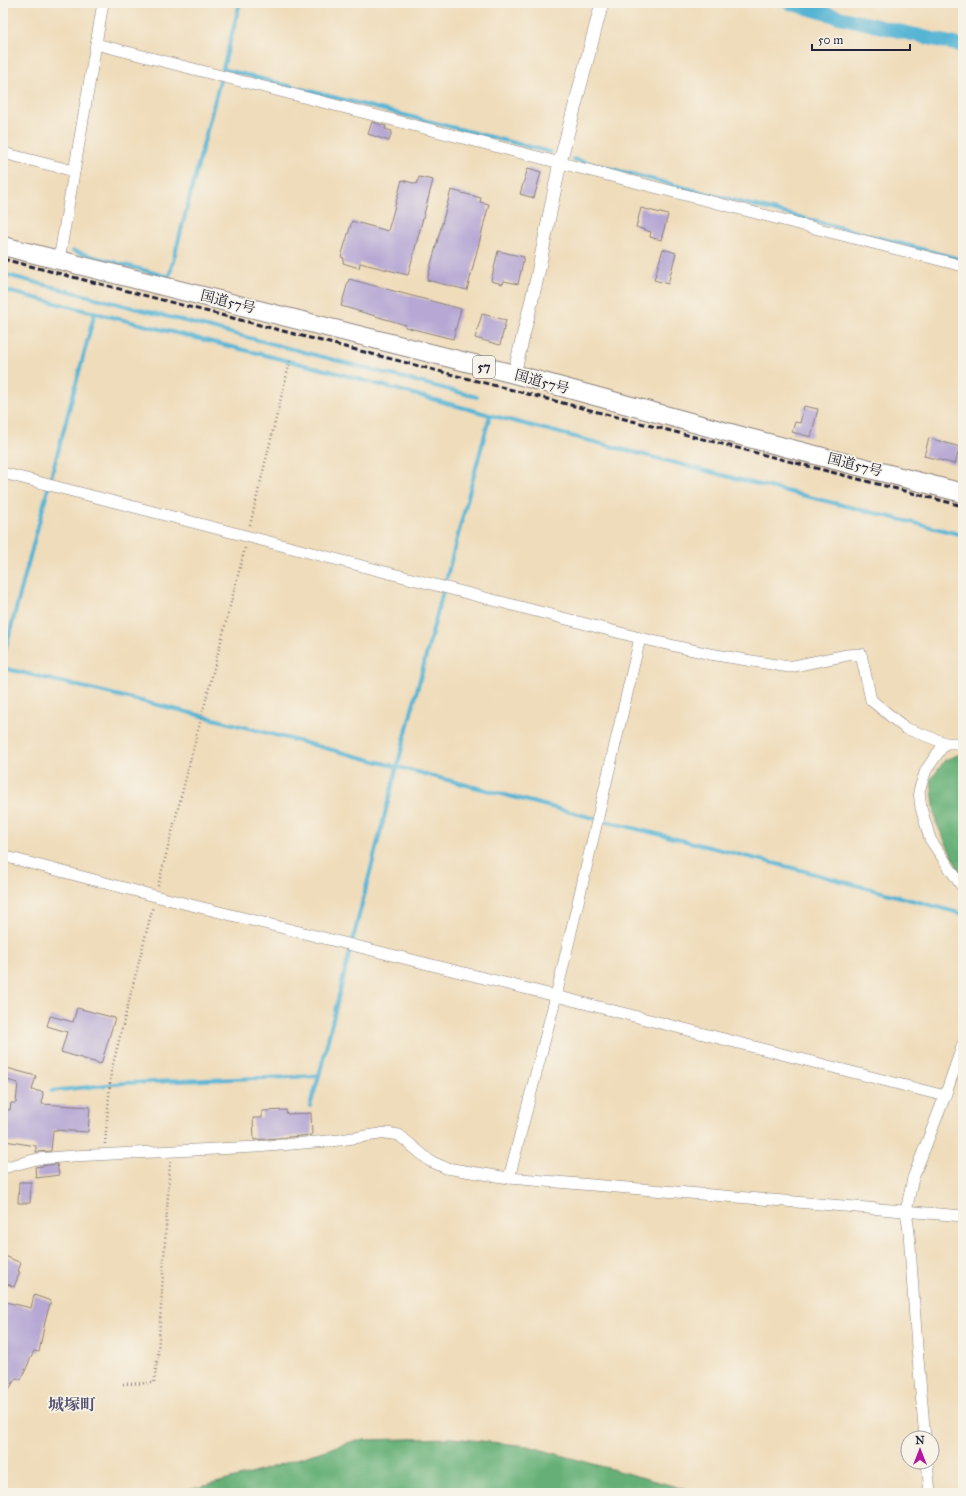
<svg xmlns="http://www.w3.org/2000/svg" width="966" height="1496" viewBox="0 0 966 1496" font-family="'IM FELL Great Primer','Noto Serif JP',serif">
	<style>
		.forest { fill: #66b077; stroke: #446959 }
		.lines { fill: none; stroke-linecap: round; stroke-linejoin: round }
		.stream { stroke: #55b4d4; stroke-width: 4 }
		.canal { stroke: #55b4d4; stroke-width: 14 }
		.building { fill: #b6a7d4 }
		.minor-casing { stroke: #887f7a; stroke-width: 12 }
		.tertiary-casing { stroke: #887f7a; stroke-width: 14 }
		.trunk-casing { stroke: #887f7a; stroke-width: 20 }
		.path { stroke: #887f7a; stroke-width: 2.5; stroke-dasharray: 1 3; stroke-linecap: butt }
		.minor { stroke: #fff; stroke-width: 11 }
		.tertiary { stroke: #fff; stroke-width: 13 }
		.trunk { stroke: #fff; stroke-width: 18 }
		.rail { stroke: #22223b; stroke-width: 3; stroke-dasharray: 6 3; stroke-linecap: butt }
		.labels { text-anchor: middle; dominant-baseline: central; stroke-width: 3.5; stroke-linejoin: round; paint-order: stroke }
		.shield { fill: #f7f3e8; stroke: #62616f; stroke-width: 1 }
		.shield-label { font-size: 13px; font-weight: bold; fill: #22223b }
		.street-label { font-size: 14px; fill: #22223b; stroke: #f7f3e8 }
		.quarter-label { font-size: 16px; font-weight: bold; fill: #565171; stroke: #f7f3e8 }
	</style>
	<rect width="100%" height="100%" fill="#f7f3e8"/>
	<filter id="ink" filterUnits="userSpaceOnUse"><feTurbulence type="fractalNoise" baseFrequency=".025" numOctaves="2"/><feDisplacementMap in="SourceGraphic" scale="8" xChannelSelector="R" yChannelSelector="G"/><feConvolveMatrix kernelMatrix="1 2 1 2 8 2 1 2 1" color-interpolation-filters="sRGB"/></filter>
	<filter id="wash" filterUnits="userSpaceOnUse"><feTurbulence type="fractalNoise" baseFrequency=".012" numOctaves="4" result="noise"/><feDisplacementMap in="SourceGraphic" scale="16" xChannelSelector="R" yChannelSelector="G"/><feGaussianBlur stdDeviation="0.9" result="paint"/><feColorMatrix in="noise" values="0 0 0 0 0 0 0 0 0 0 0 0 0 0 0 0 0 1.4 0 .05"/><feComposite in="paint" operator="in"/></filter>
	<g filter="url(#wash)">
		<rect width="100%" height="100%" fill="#efdcba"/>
		<!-- forest -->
		<g class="forest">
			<polygon points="963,753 963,879 936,822 931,780 945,760"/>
			<polygon points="453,1438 528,1446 684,1489 690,1493 178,1493 250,1474 357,1440"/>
		</g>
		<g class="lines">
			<!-- stream -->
			<g class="stream">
				<polyline points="223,69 550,152"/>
				<polyline points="573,159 842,228 963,260"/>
				<polyline points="73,251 169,277 240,3"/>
				<polyline points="3,274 477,397"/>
				<polyline points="3,290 337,373 490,415 753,483 963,535"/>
				<polyline points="3,658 95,312"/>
				<polyline points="3,668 187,712 597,819 793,868 963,914"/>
				<path d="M51 1091 124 1083 319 1076C373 855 431 635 490 415"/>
				<polyline points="310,1106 319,1076"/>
			</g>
			<!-- canal -->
			<polyline class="canal" points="789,3 839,17 963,46"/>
		</g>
		<g id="blocks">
			<!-- building -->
			<g class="building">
				<polygon points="372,122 386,126 385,129 392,131 389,141 368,134"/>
				<polygon points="528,168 541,172 534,198 520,194"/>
				<polygon points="419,177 433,180 408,275 360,263 359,268 343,263 344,258 341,257 352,221 388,231 402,180 417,184"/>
				<polygon points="451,190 481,198 480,202 489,204 467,290 427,280"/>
				<polygon points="641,208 668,215 661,240 650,237 651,232 636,227"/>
				<polygon points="663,249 676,253 668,284 654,280"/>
				<polygon points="498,251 524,257 518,284 504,281 503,284 491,281"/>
				<polygon points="349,279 461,309 453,339 405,327 406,325 341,306"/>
				<polygon points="482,314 506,320 500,345 475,338"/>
				<polygon points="804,406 818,409 811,437 792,432 795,422 800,423"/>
				<polygon points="929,438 960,447 955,464 924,456"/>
				<polygon points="77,1008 115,1018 101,1064 61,1052 67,1032 47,1026 50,1016 73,1022"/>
				<polygon points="3,1067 36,1076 32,1090 43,1092 42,1104 90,1107 88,1132 53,1130 51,1151 36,1152 36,1146 5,1141 7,1128 3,1128 3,1109 10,1110 11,1103 16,1103 18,1083 3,1079"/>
				<polygon points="286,1110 287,1114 311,1113 312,1135 254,1140 253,1118 262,1118 262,1111"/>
				<polygon points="57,1164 59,1175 36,1178 35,1167"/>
				<polygon points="19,1182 31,1182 30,1203 18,1203"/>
				<polygon points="5,1256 21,1263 18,1271 20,1272 14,1287 3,1282 3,1262"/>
				<polygon points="34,1295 51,1301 46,1317 39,1352 34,1351 21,1380 16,1378 3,1399 3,1313 6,1302 31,1308"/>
			</g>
		</g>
	</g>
	<g filter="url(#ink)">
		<use href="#blocks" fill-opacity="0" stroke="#887f7a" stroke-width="1"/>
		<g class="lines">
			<defs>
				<g id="minor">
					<polyline points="96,44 963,266"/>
					<polyline points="3,153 74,171"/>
					<polyline points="59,260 103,3"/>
					<polyline points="3,473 640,638 710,654 789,667 847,655 861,654 871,700 905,728 945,743 963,743"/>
					<polyline points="945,743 926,770 919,791 921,808 930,839 963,888"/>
					<polyline points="3,856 155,896 556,996 945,1096"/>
					<polyline points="3,1168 37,1159 73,1156 256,1147 340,1140 386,1133 399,1135 430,1161 446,1168 509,1178 963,1216"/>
					<polyline points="509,1178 556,996 640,638"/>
					<polyline points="925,1438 917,1347 909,1232 906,1211 913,1178 945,1096 963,1044"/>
					<polyline points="927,1462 930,1493"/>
				</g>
				<polyline id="tertiary" points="514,374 537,278 560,162 602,3"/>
				<polyline id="trunk" points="3,246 514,374 745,437 963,493"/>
			</defs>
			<!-- minor casing -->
			<use href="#minor" class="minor-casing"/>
			<!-- tertiary casing -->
			<use href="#tertiary" class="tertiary-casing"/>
			<!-- trunk casing -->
			<use href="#trunk" class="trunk-casing"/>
			<!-- path -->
			<g class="path">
				<polyline points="250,525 290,361"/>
				<polyline points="158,886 245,548"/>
				<polyline points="105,1144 111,1072 153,906"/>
				<polyline points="123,1384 154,1383 158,1354 170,1162"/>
			</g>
			<!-- minor -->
			<use href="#minor" class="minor"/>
			<!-- tertiary -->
			<use href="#tertiary" class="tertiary"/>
			<!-- trunk -->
			<use href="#trunk" class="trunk"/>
			<!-- rail -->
			<polyline class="rail" points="3,259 963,506"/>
		</g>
	</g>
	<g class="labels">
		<!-- shield labels -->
		<rect class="shield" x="473" y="356" width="22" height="22" rx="3"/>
		<g class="shield-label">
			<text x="484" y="367">57</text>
		</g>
		<!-- street labels -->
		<g class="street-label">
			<text transform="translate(228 302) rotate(14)">国道57号</text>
			<text transform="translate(542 382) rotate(15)">国道57号</text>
			<text transform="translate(855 465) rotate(14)">国道57号</text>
		</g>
		<!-- quarter labels -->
		<g class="quarter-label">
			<text x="72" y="1404">城塚町</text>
		</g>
	</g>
	<!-- margin -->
	<rect width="966" height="1496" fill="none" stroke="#f7f3e8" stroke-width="16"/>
	<!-- north arrow -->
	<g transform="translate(920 1450)"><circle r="19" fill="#f7f3e8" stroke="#a29fa3"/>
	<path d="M0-3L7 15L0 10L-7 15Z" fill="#b5179e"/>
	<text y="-6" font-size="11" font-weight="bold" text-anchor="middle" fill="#22223b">N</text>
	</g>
	<!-- scale -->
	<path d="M812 44v6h98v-6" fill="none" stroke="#22223b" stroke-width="2"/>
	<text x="818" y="44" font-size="12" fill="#22223b" stroke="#f7f3e8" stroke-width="3" paint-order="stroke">50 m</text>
</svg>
